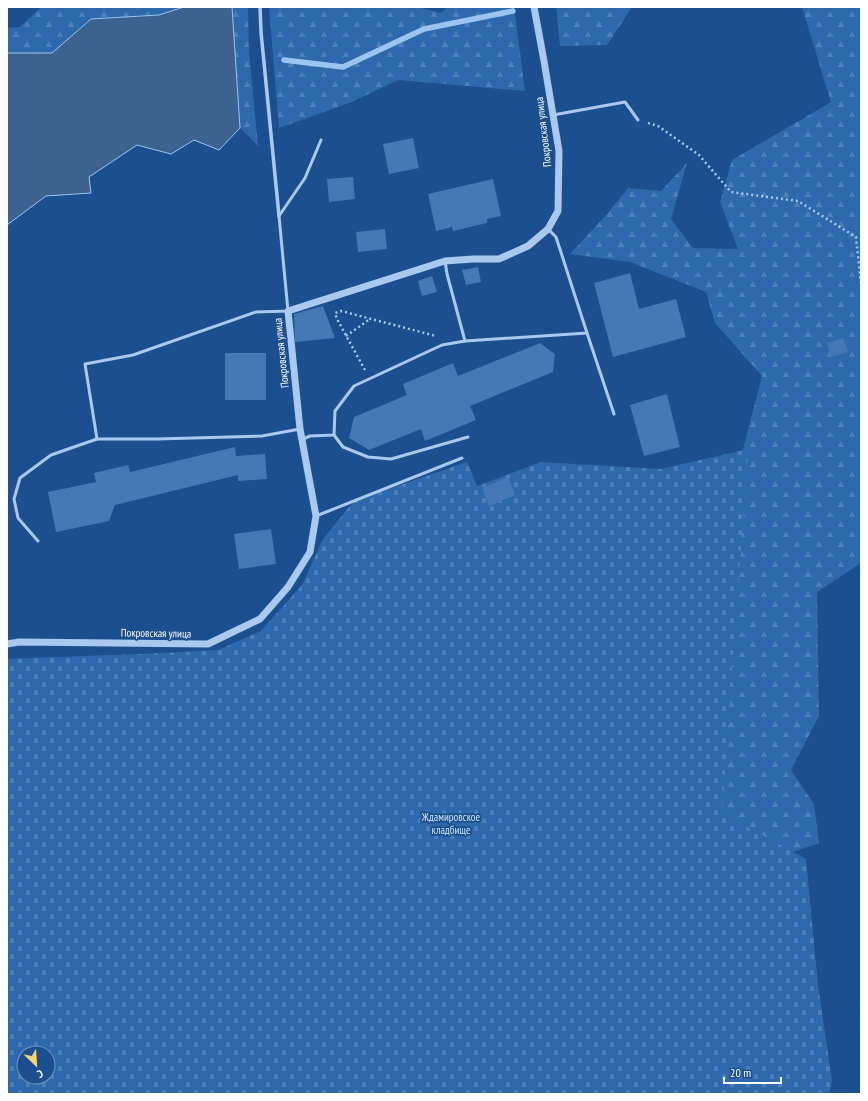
<svg xmlns="http://www.w3.org/2000/svg" width="868" height="1101" viewBox="0 0 868 1101" font-family="'PT Sans Narrow',sans-serif">
	<style>
		.forest { fill: url(#forest-firs) }
		.cemetery { fill: url(#cemetery-stones); fill-rule: evenodd }
		.water { fill: #3c6290; stroke: #9cc4f0 }
		.lines { fill: none; stroke-linecap: round; stroke-linejoin: round }
		.stream { stroke: #9cc4f0; stroke-width: 5.5 }
		.building { fill: #4478b7 }
		.path { stroke: #a9c9ee; stroke-width: 2.5; stroke-dasharray: 2 3; stroke-linecap: butt }
		.service { stroke: #a9c9ee; stroke-width: 3 }
		.pedestrian { stroke: #a9c9ee; stroke-width: 3.5 }
		.tertiary { stroke: #a9c9ee; stroke-width: 7 }
		.labels { text-anchor: middle; dominant-baseline: central; stroke-width: 3.5; stroke-linejoin: round; paint-order: stroke }
		.street-label { font-size: 11px; fill: #fff; stroke: #1b4f8f }
		.park-label { font-size: 11px; fill: #cfe3fa; stroke: #1b4f8f }
	</style>
	<defs>
		<pattern id="forest-firs" width="22" height="20" patternUnits="userSpaceOnUse"><rect width="22" height="20" fill="#2e69ad"/><path d="M5 1l3.5 6h-7zM16 11l3.5 6h-7z" fill="#4d80b9"/></pattern>
		<pattern id="cemetery-stones" width="16" height="16" patternUnits="userSpaceOnUse"><rect width="16" height="16" fill="#2e69ad"/><path d="M2 7V4a2 2 0 0 1 4 0v3zM10 15v-3a2 2 0 0 1 4 0v3z" fill="#4d80b9"/></pattern>
	</defs>
	<rect width="100%" height="100%" fill="#1b4f8f"/>
	<!-- forest -->
	<g class="forest">
		<polygon points="41,7 151,7 155,8 158,7 184,7 159,15 91,19 52,53 7,53 7,28 20,27"/>
		<polygon points="232,7 248,7 249,51 258,146 240,128"/>
		<polygon points="269,7 417,7 441,13 447,7 514,7 525,91 398,80 352,102 279,128"/>
		<polygon points="556,7 632,7 607,45 560,46"/>
		<polygon points="802,7 861,7 861,563 817,592 819,716 791,770 814,804 819,843 699,885 722,530 762,376 715,323 706,292 630,262 570,254 607,214 628,188 661,191 687,163 671,219 693,248 738,249 720,202 732,160 831,102"/>
	</g>
	<!-- cemetery -->
	<path class="cemetery" d="M748 449 722 813 806 859 818 985 832 1081 829 1094H7V659L163 653 218 650 261 631 302 585 323 539 354 501 467 462 477 486 541 462 661 469ZM24 1053H48V1077H24Z"/>
	<!-- water -->
	<polygon class="water" points="184,7 232,7 240,128 219,150 194,140 171,154 137,145 89,177 91,193 46,196 7,225 7,53 52,53 91,19 159,15"/>
	<g class="lines">
		<!-- stream -->
		<polyline class="stream" points="284,60 343,67 424,29 513,11"/>
	</g>
	<!-- building -->
	<g class="building">
		<polygon points="413,138 419,168 389,174 383,144"/>
		<polygon points="353,177 355,199 329,202 327,179"/>
		<polygon points="493,179 501,216 487,219 487,223 453,231 452,227 436,231 428,194"/>
		<polygon points="385,229 387,249 358,252 356,232"/>
		<polygon points="478,267 481,282 466,285 462,270"/>
		<polygon points="630,273 639,309 676,299 686,337 613,357 594,283"/>
		<polygon points="432,276 437,292 422,296 418,281"/>
		<polygon points="323,306 335,338 295,342 294,314"/>
		<polygon points="843,338 848,352 831,357 827,343"/>
		<polygon points="540,343 555,354 553,372 470,406 476,420 425,441 421,429 369,450 349,438 354,417 407,395 403,384 453,363 458,376"/>
		<rect x="225" y="353" width="41" height="47"/>
		<polygon points="667,394 680,447 644,456 630,405"/>
		<polygon points="235,447 236,456 265,454 267,479 238,481 238,475 115,505 109,521 56,532 48,492 96,482 94,473 128,465 130,472"/>
		<polygon points="508,477 515,495 489,506 482,488"/>
		<polygon points="271,529 276,564 239,569 234,534"/>
	</g>
	<g class="lines">
		<!-- path -->
		<g class="path">
			<polyline points="648,123 658,126 699,155 731,192 798,201 856,237 861,284"/>
			<polyline points="346,336 370,319"/>
			<polyline points="365,370 337,319 335,313 341,311 436,336"/>
		</g>
		<!-- service -->
		<g class="service">
			<polyline points="553,115 625,102 638,120"/>
			<polyline points="587,333 614,414"/>
			<polyline points="465,341 587,333 556,237 548,229"/>
			<polyline points="300,429 262,436 157,439 97,439 85,364 133,355 256,312 288,311 279,216 305,178 321,140"/>
			<polyline points="334,435 343,447 368,457 391,459 468,437"/>
			<polyline points="303,439 310,436 334,435 335,411 354,386 442,345 465,341 447,274 445,261"/>
			<polyline points="316,516 462,458"/>
			<polyline points="38,541 18,518 14,499 20,478 51,455 97,439"/>
		</g>
		<!-- pedestrian -->
		<polyline class="pedestrian" points="260,7 261,32 279,216"/>
		<!-- tertiary -->
		<polyline class="tertiary" points="7,644 19,642 208,644 260,619 288,587 310,552 316,516 300,429 288,311 445,261 473,259 499,259 528,246 548,229 558,211 559,151 544,61 534,7"/>
	</g>
	<g class="labels">
		<!-- street labels -->
		<g class="street-label">
			<text transform="translate(543 132) rotate(-97)">Покровская улица</text>
			<text transform="translate(281 353) rotate(-96)">Покровская улица</text>
			<text transform="translate(156 633) rotate(1)">Покровская улица</text>
		</g>
		<!-- park labels -->
		<g class="park-label">
			<text x="451" y="817">Ждамировское<tspan x="451" dy="13">кладбище</tspan></text>
		</g>
	</g>
	<!-- border -->
	<rect width="868" height="1101" fill="none" stroke="#ffffff" stroke-width="16"/>
	<!-- north arrow -->
	<g transform="translate(36 1065) rotate(155)"><circle r="19" fill="#1b4f8f" stroke="#7695bc"/>
	<path d="M0-3L7 15L0 10L-7 15Z" fill="#ffd166"/>
	<text y="-6" font-size="11" font-weight="bold" text-anchor="middle" fill="#ffffff">С</text>
	</g>
	<!-- scale -->
	<path d="M724 1077v6h57v-6" fill="none" stroke="#ffffff" stroke-width="2"/>
	<text x="730" y="1077" font-size="12" fill="#ffffff" stroke="#1b4f8f" stroke-width="3" paint-order="stroke">20 m</text>
</svg>
